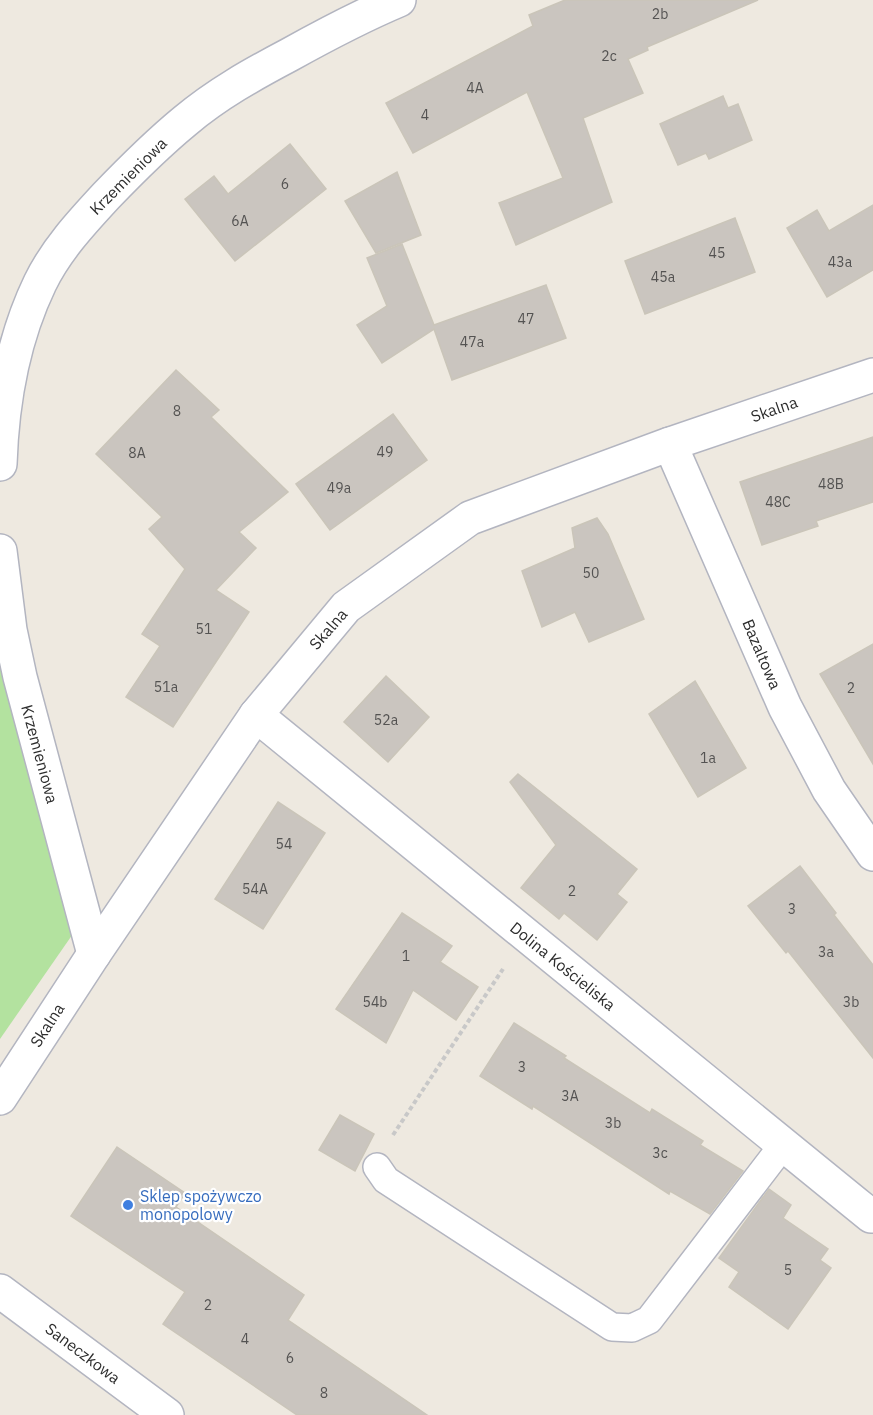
<svg xmlns="http://www.w3.org/2000/svg" width="873" height="1415" viewBox="0 0 873 1415" font-family="'IBM Plex Sans',sans-serif">
	<style>
		.green { fill: #b3e29f }
		.building { fill: #cac5bf; stroke: #cac5b9; stroke-width: 1.5 }
		.lines { fill: none; stroke-linecap: round; stroke-linejoin: round }
		.service-casing { stroke: #b3b5c0; stroke-width: 30 }
		.minor-casing { stroke: #b3b5c0; stroke-width: 36 }
		.path { stroke: #c8c8c8; stroke-width: 4; stroke-dasharray: 4.5 3; stroke-linecap: butt }
		.service { stroke: #fff; stroke-width: 27 }
		.minor { stroke: #fff; stroke-width: 33 }
		.shop-dot { fill: #3f7fe0; stroke: #fff; stroke-width: 2 }
		.labels { text-anchor: middle; dominant-baseline: central; stroke-width: 4.5; stroke-linejoin: round; paint-order: stroke }
		.number-label { font-size: 14px; fill: #545352 }
		.street-label { font-size: 16px; fill: #2d2d2d; stroke: #fff }
		.shop-label { font-size: 16px; fill: #366cbe; stroke: #fff; text-anchor: start }
	</style>
	<rect width="100%" height="100%" fill="#eee9e0"/>
	<!-- green -->
	<polygon class="green" points="0,591 77,928 0,1039"/>
	<!-- building -->
	<g class="building">
		<polygon points="565,0 758,0 647,47 648,50 628,59 643,93 583,118 612,202 516,245 499,203 563,178 527,92 413,153 386,103 533,26 529,15"/>
		<polygon points="723,96 728,108 738,104 752,140 709,159 706,153 678,165 660,124"/>
		<polygon points="290,144 326,189 235,261 185,199 214,176 228,194"/>
		<polygon points="397,172 421,235 376,253 345,201"/>
		<polygon points="873,205 873,270 827,297 787,228 817,210 829,231"/>
		<polygon points="735,218 755,272 645,314 625,261"/>
		<polygon points="402,244 434,325 546,285 566,338 452,380 434,329 382,363 357,325 387,306 367,258"/>
		<polygon points="176,370 219,410 211,417 288,492 239,532 256,548 216,590 249,612 173,727 126,697 160,646 142,634 185,569 149,529 162,517 96,454"/>
		<polygon points="393,414 427,460 330,530 296,484"/>
		<polygon points="873,437 873,502 816,521 818,526 762,545 740,482"/>
		<polygon points="597,518 608,534 644,619 589,642 575,612 542,627 522,571 575,548 572,528"/>
		<polygon points="873,644 873,764 820,674"/>
		<polygon points="386,676 429,717 388,762 344,722"/>
		<polygon points="695,681 746,768 698,797 649,714"/>
		<polygon points="518,774 637,869 617,894 627,902 597,940 564,913 559,919 521,888 556,845 510,782"/>
		<polygon points="278,802 325,833 263,929 215,899"/>
		<polygon points="800,866 836,913 834,915 873,965 873,1058 788,951 786,953 748,906"/>
		<polygon points="402,913 452,946 440,962 478,987 456,1020 413,990 386,1043 336,1009"/>
		<polygon points="514,1023 566,1056 564,1058 650,1113 652,1109 703,1141 700,1145 743,1171 710,1214 670,1191 669,1194 533,1106 532,1109 480,1076"/>
		<polygon points="340,1115 374,1134 355,1171 319,1150"/>
		<polygon points="117,1147 185,1193 176,1207 304,1295 288,1320 427,1415 297,1415 163,1324 185,1292 71,1216"/>
		<polygon points="769,1189 791,1205 783,1218 828,1249 820,1260 831,1268 788,1329 729,1287 739,1272 719,1258"/>
	</g>
	<g class="lines">
		<defs>
			<polyline id="service" points="377,1167 386,1180 612,1327 632,1328 649,1320 783,1145"/>
			<g id="minor">
				<polyline points="670,444 785,707 829,790 873,854"/>
				<path d="M0 464C2 403 13 339 40 283 56 250 81 223 106 196 131 170 157 144 185 121 217 94 253 74 289 55 325 35 361 16 399 0"/>
				<polyline points="0,551 10,630 20,677 94,954"/>
				<polyline points="256,715 855,1203 871,1216 873,1214"/>
				<polyline points="0,1098 94,954 256,715 346,607 470,518 670,444 873,375"/>
				<polyline points="0,1291 167,1415"/>
			</g>
		</defs>
		<!-- service casing -->
		<use href="#service" class="service-casing"/>
		<!-- minor casing -->
		<use href="#minor" class="minor-casing"/>
		<!-- path -->
		<polyline class="path" points="393,1135 503,969"/>
		<!-- service -->
		<use href="#service" class="service"/>
		<!-- minor -->
		<use href="#minor" class="minor"/>
	</g>
	<!-- markers -->
	<circle class="shop-dot" cx="128" cy="1205" r="6"/>
	<g class="labels">
		<!-- number labels -->
		<g class="number-label">
			<text x="660" y="14">2b</text>
			<text x="609" y="56">2c</text>
			<text x="475" y="88">4A</text>
			<text x="425" y="115">4</text>
			<text x="285" y="184">6</text>
			<text x="240" y="221">6A</text>
			<text x="717" y="253">45</text>
			<text x="840" y="262">43a</text>
			<text x="663" y="277">45a</text>
			<text x="526" y="319">47</text>
			<text x="472" y="342">47a</text>
			<text x="177" y="411">8</text>
			<text x="385" y="452">49</text>
			<text x="137" y="453">8A</text>
			<text x="831" y="484">48B</text>
			<text x="339" y="488">49a</text>
			<text x="778" y="502">48C</text>
			<text x="591" y="573">50</text>
			<text x="204" y="629">51</text>
			<text x="166" y="687">51a</text>
			<text x="851" y="688">2</text>
			<text x="386" y="720">52a</text>
			<text x="708" y="758">1a</text>
			<text x="284" y="844">54</text>
			<text x="255" y="889">54A</text>
			<text x="572" y="891">2</text>
			<text x="792" y="909">3</text>
			<text x="826" y="952">3a</text>
			<text x="406" y="956">1</text>
			<text x="375" y="1002">54b</text>
			<text x="851" y="1002">3b</text>
			<text x="522" y="1067">3</text>
			<text x="570" y="1096">3A</text>
			<text x="613" y="1123">3b</text>
			<text x="660" y="1153">3c</text>
			<text x="788" y="1270">5</text>
			<text x="208" y="1305">2</text>
			<text x="245" y="1339">4</text>
			<text x="290" y="1358">6</text>
			<text x="324" y="1393">8</text>
		</g>
		<!-- street labels -->
		<g class="street-label">
			<text transform="translate(128 176) rotate(-45)">Krzemieniowa</text>
			<text transform="translate(774 409) rotate(-19)">Skalna</text>
			<text transform="translate(328 629) rotate(-49)">Skalna</text>
			<text transform="translate(762 654) rotate(67)">Bazaltowa</text>
			<text transform="translate(40 754) rotate(75)">Krzemieniowa</text>
			<text transform="translate(563 966) rotate(39)">Dolina Kościeliska</text>
			<text transform="translate(47 1025) rotate(-57)">Skalna</text>
			<text transform="translate(83 1353) rotate(37)">Saneczkowa</text>
		</g>
		<!-- shop labels -->
		<g class="shop-label">
			<text x="140" y="1196">Sklep spożywczo<tspan x="140" dy="18">monopolowy</tspan></text>
		</g>
	</g>
</svg>
